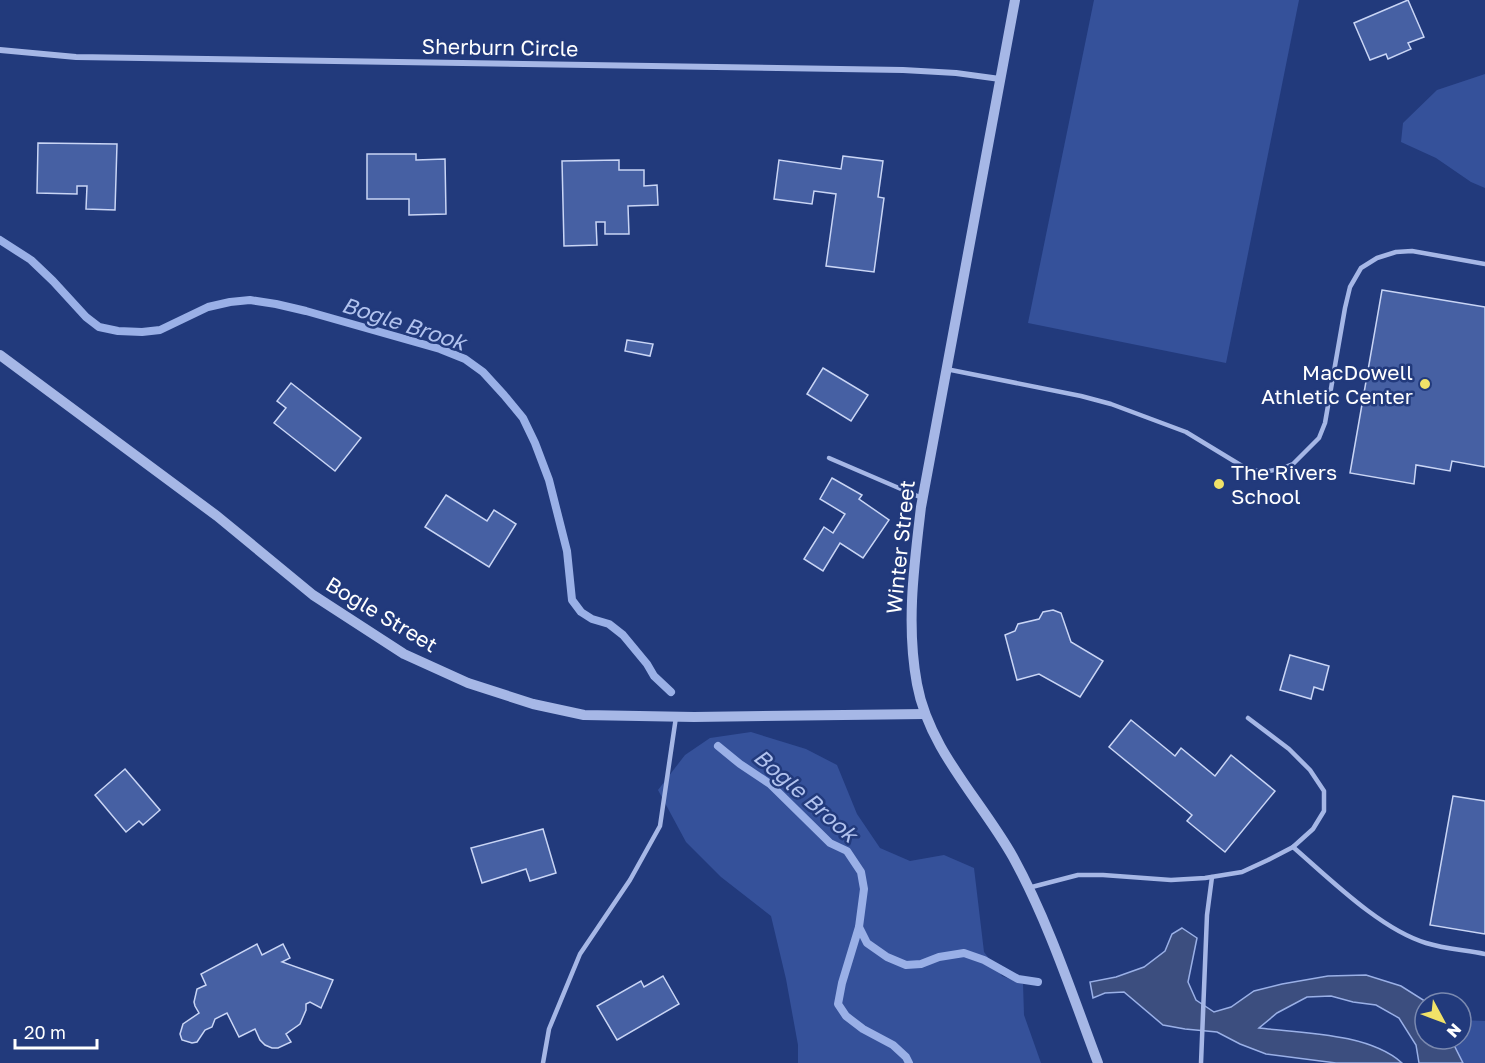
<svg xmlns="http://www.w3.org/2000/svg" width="1485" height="1063" viewBox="0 0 1485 1063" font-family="'Golos Text',sans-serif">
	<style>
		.green { fill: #35519a }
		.water { fill: #3c4e7f; stroke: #9ab0e7; stroke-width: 1.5 }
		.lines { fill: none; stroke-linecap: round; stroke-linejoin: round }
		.stream { stroke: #9ab0e7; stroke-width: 8 }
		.building { fill: #4660a3; stroke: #c9d5f5; stroke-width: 1.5 }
		.service { stroke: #a6b7e6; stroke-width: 4.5 }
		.minor { stroke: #a6b7e6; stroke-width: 6 }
		.tertiary { stroke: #a6b7e6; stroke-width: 10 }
		.poi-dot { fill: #f1e268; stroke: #223a7c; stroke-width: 2 }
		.labels { text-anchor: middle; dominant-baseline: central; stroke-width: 5; stroke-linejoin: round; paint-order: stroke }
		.street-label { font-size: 21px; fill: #fff; stroke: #223a7c }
		.poi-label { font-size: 21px; fill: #fff; stroke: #223a7c; text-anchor: end }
		.water-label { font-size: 22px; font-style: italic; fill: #b1c2ee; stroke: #223a7c }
	</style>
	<rect width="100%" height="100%" fill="#223a7c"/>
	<!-- green -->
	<g class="green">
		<polygon points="1094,0 1299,0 1226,363 1028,323"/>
		<polygon points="1485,74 1485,188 1471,182 1436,158 1401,142 1403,123 1437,90"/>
		<polygon points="751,732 806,749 837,765 857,814 880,848 910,861 944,855 974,868 984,952 1002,976 1023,984 1024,1015 1041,1063 798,1063 798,1045 786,979 771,916 721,877 686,842 658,790 685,755 710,738"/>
		<polygon points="1461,1020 1485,1021 1485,1063 1463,1063 1455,1047 1454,1039 1461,1039"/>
	</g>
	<!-- water -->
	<path class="water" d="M1182 928 1197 938 1188 982 1196 1000 1214 1012 1231 1007 1254 991 1282 984 1328 976 1366 975 1401 986 1428 1003H1425V1039H1454L1455 1047 1463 1063H1419L1416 1045 1399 1018 1376 1005 1353 1002 1331 996 1307 997 1277 1013 1259 1028C1301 1033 1369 1033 1402 1063H1336L1266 1054 1240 1044 1217 1032 1185 1029 1163 1025 1124 992 1105 993 1093 998 1090 982 1116 977 1144 967 1165 951 1172 934Z"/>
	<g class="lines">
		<!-- stream -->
		<g class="stream">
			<polyline points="0,240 31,260 53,281 86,317 99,327 118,331 142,332 160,330 208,307 230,302 250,300 276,304 306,311 440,349 465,359 483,372 504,395 523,418 535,443 549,480 567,551 572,600 581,612 592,619 609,624 623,635 647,664 654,676 671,692"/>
			<polyline points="718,746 740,764 770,784 830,843 847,851 861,872 864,889 859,927 867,943 887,957 906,965 921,964 939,957 964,953 984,960 1018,979 1038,982"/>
			<polyline points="859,927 842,983 838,1004 846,1016 863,1029 893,1045 906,1057 909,1063"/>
		</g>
	</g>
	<!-- building -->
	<g class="building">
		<polygon points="1408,0 1424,37 1408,43 1411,49 1388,59 1386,54 1370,60 1354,23"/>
		<polygon points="38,143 117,144 115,210 86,209 87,186 77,186 77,194 37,193"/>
		<polygon points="367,154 416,154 416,160 445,159 446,214 409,215 409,199 367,199"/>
		<polygon points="843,156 883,161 878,197 884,198 874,272 826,266 836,194 814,191 812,204 774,199 779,160 841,169"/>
		<polygon points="619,160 619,170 644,170 644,186 657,185 658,205 628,206 629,234 605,234 605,222 596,222 597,245 564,246 562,161"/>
		<polygon points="1382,290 1485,307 1485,467 1452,461 1450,471 1416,465 1414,484 1350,473"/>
		<polygon points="627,340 653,344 650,356 625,351"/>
		<polygon points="823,368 868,395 851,421 807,394"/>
		<polygon points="291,383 361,438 335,471 274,423 286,408 277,401"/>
		<polygon points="832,478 862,495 859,499 889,520 863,558 840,543 823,571 804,559 824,527 833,533 845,514 820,499"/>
		<polygon points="446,495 487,521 494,510 516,524 489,567 425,527"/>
		<polygon points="1053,610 1061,613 1071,642 1103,661 1080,697 1039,674 1017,680 1005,635 1015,631 1018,624 1039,619 1043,612"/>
		<polygon points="1290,655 1329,666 1323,690 1314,687 1311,699 1280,690"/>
		<polygon points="1131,720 1175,756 1181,748 1215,776 1231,755 1275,791 1225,852 1187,821 1192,815 1109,747"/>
		<polygon points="125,769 160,810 143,825 139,821 126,832 95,795"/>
		<polygon points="1453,796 1485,801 1485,934 1430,925"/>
		<polygon points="543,829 556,873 530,881 526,869 482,883 471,848"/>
		<polygon points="257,944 262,955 283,944 290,958 282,962 333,980 321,1008 310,1002 306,1004 306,1010 300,1024 286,1034 291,1042 278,1048 272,1048 265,1045 260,1040 255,1029 239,1037 227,1013 215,1019 212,1027 205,1030 197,1042 192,1043 182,1040 180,1034 183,1024 199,1013 195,1006 194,1002 197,989 206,985 201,974"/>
		<polygon points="663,976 679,1004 617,1040 597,1006 641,981 644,987"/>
	</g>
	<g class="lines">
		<!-- service -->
		<g class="service">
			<polyline points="946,369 1081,396 1111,404 1186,432 1247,469 1263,472 1280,469 1293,464 1319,438 1325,423 1345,308 1350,287 1361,268 1377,258 1396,252 1412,251 1485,264"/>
			<polyline points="829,458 922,498"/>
			<path d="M1293 847C1330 879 1380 929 1426 943 1445 949 1466 950 1485 954"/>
			<polyline points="1028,888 1078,875 1103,875 1171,880 1205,878 1242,872 1268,860 1293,847 1313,829 1324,811 1324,791 1310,770 1289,749 1248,718"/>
			<polyline points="543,1063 549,1029 580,954 630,880 660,826 676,717"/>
			<polyline points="1201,1063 1207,915 1212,877"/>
		</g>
		<!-- minor -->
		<polyline class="minor" points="0,50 76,57 903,70 956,73 1000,79"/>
		<!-- tertiary -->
		<g class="tertiary">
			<path d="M1015 0 921 507C914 566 906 625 917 684 929 750 981 800 1013 857 1049 923 1072 994 1098 1063"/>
			<polyline points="0,355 217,516 313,595 404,654 468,683 533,704 584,715 694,717 925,714"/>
		</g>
	</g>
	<!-- markers -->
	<g class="poi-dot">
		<circle cx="1425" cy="384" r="6"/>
		<circle cx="1219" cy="484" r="6"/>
	</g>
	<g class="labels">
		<!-- street labels -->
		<g class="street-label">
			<text transform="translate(500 47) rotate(1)">Sherburn Circle</text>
			<text transform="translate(900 547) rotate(-84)">Winter Street</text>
			<text transform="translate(382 614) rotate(31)">Bogle Street</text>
		</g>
		<!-- poi labels -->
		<g class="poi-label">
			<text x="1413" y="372">MacDowell<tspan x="1413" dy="24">Athletic Center</tspan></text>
			<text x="1231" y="472" text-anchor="start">The Rivers<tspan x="1231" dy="24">School</tspan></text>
		</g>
		<!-- water labels -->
		<g class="water-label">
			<text transform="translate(404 323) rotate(18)">Bogle Brook</text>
			<text transform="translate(806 795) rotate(41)">Bogle Brook</text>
		</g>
	</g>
	<!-- north arrow -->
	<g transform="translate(1443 1021) rotate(131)"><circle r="28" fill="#223a7c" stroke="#7a89b0" stroke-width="1.5"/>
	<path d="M0-4.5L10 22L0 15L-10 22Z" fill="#f1e268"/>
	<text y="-9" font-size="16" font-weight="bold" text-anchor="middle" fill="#ffffff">N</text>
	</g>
	<!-- scale -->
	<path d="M15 1039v9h82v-9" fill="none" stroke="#ffffff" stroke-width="3"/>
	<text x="24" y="1039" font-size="18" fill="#ffffff" stroke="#223a7c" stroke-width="4.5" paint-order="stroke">20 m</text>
</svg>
